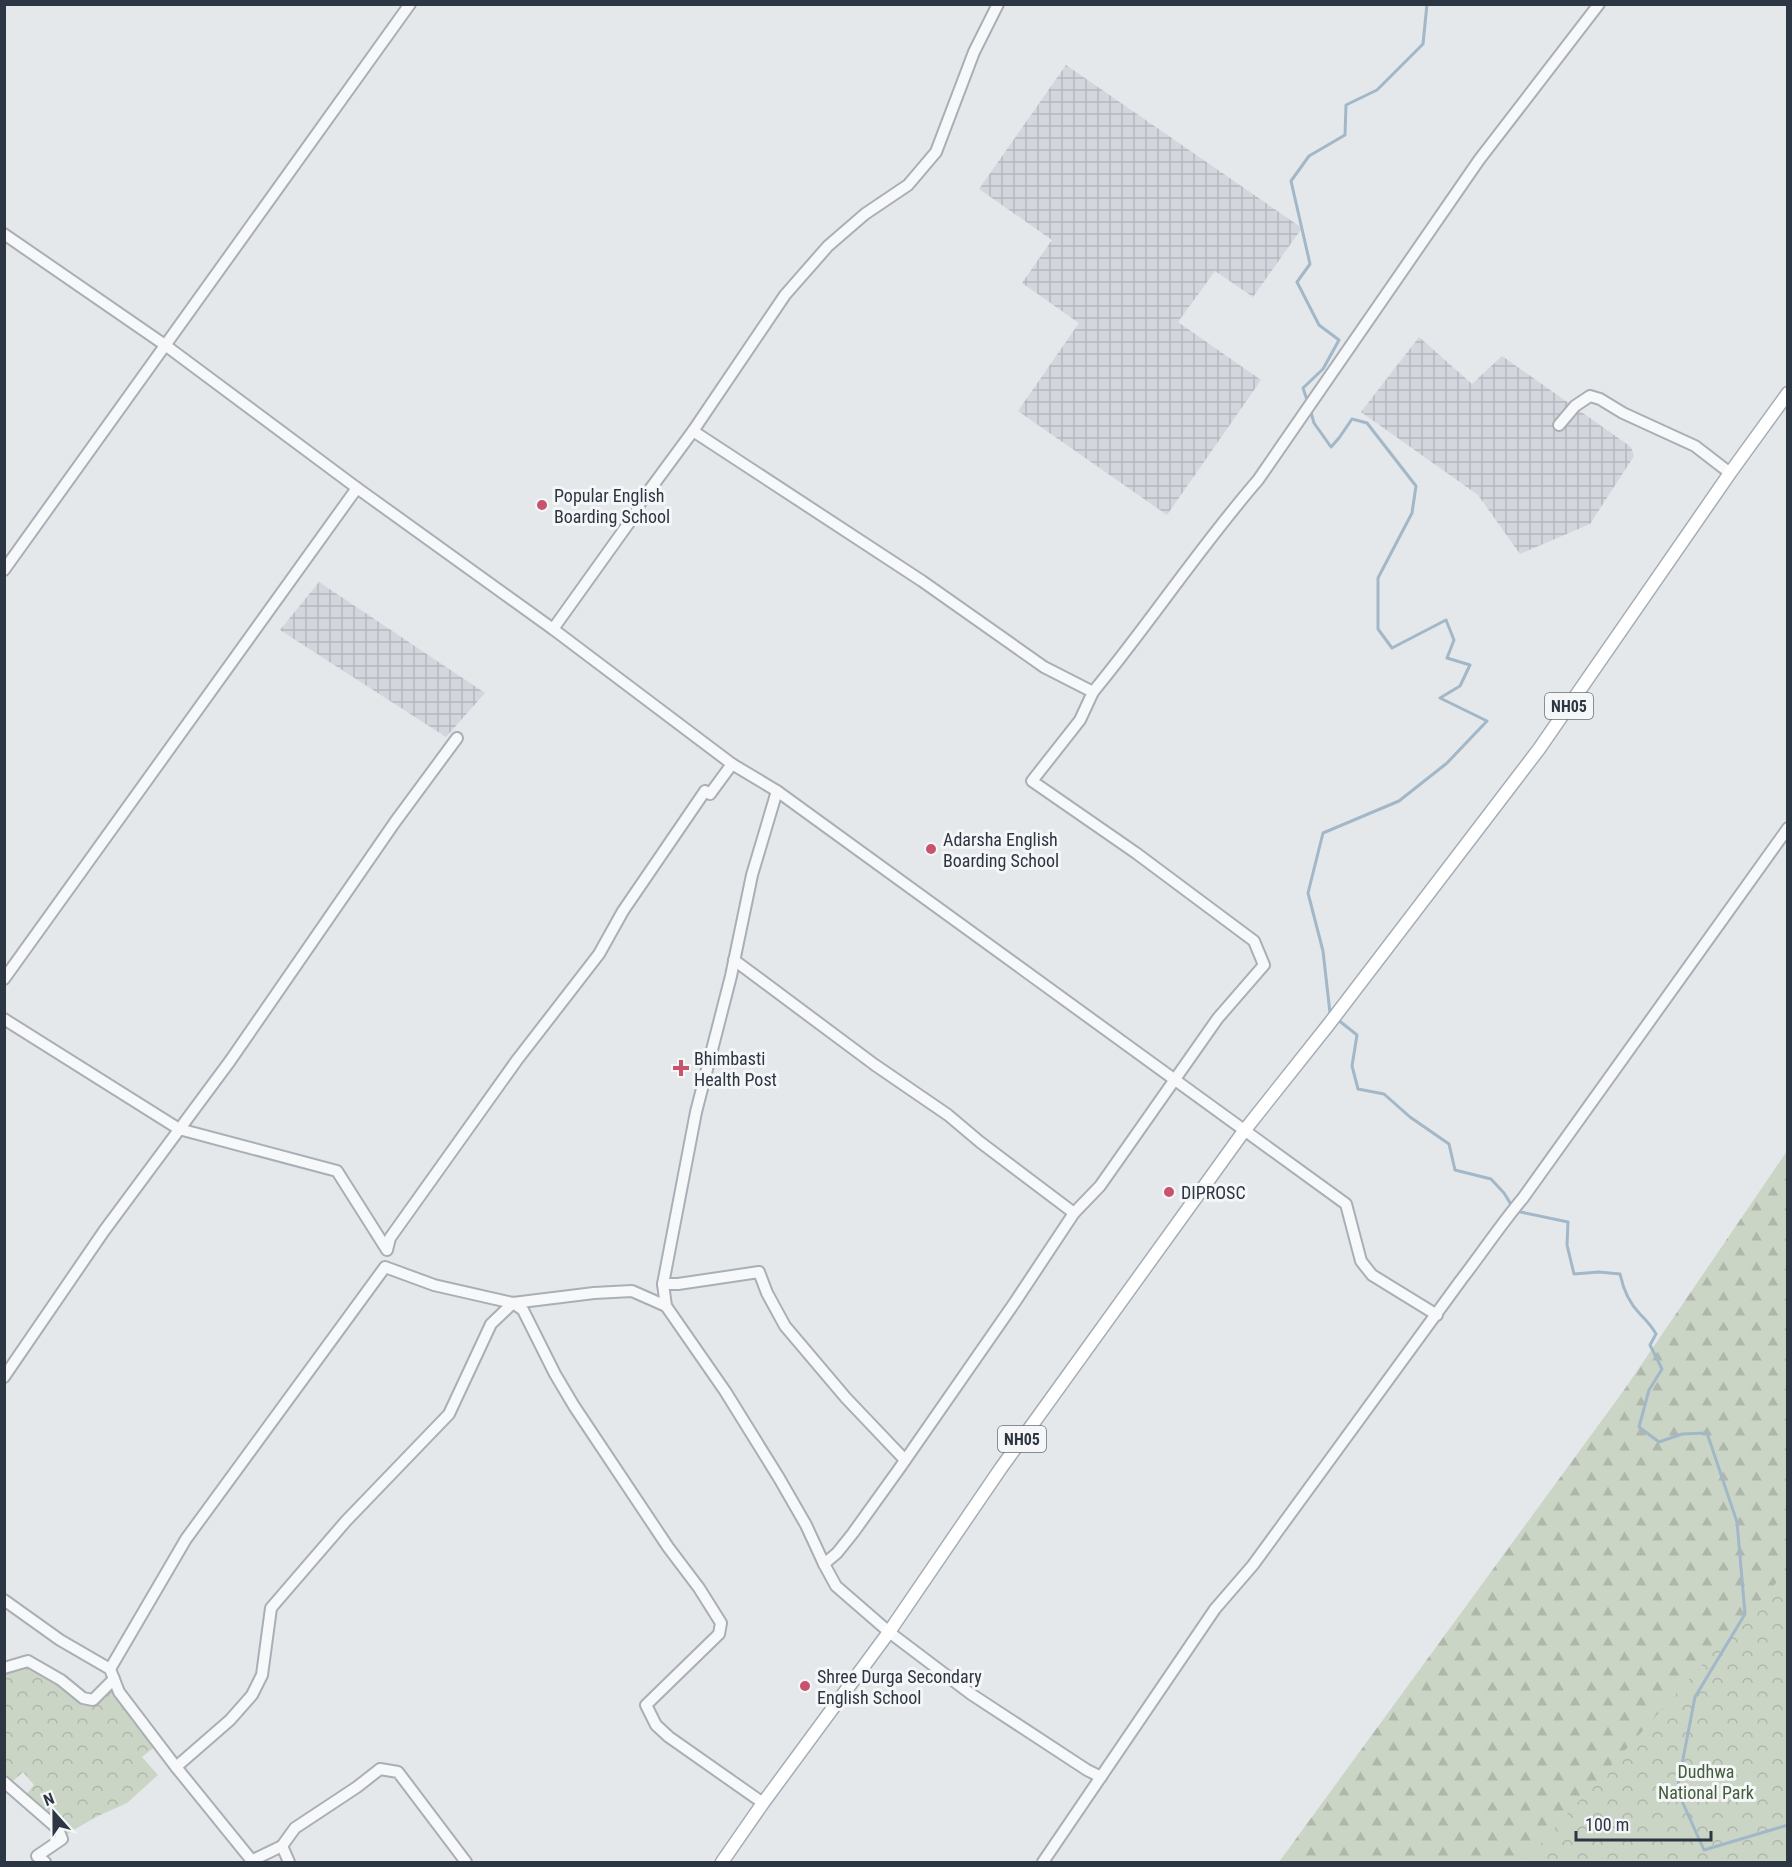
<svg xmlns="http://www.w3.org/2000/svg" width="1792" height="1867" viewBox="0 0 1792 1867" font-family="'Roboto Condensed',sans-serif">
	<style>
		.industrial { fill: url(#industrial-grid) }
		.forest { fill: url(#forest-firs) }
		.park { fill: url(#park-crowns) }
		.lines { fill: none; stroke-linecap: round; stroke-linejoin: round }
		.stream { stroke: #a2b7c8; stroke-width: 3 }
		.minor-casing { stroke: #a9afb5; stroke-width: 14 }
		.major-casing { stroke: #a4adb6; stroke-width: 15 }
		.minor { stroke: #f7f8fa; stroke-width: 10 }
		.major { stroke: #fff; stroke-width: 12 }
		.poi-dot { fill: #c7536c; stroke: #f4f6f8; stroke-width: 2 }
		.labels { text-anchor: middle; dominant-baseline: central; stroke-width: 6; stroke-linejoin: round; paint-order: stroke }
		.shield { fill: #f4f6f8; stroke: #697079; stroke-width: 1.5 }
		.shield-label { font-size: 16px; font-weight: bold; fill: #2d3643 }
		.poi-label { font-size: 18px; fill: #2d3643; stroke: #f4f6f8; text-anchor: start }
		.park-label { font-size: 18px; fill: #445e3b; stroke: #f4f6f8 }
	</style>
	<defs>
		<pattern id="industrial-grid" width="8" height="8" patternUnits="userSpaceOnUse" patternTransform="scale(1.5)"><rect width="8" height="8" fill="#d3d7dd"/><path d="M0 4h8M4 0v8" fill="none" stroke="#b5b9bf"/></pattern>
		<pattern id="forest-firs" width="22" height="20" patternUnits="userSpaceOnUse" patternTransform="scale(1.5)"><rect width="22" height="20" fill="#cbd5c6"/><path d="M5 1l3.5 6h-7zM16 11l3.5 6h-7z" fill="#afb7ab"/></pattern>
		<pattern id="park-crowns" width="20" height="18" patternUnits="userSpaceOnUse" patternTransform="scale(1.5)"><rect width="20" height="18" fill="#cbd5c6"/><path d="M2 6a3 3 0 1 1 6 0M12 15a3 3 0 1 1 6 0" fill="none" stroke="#afb7ab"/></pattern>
	</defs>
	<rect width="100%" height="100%" fill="#e4e8eb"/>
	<!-- industrial -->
	<g class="industrial">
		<polygon points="1066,65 1302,228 1253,297 1215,271 1178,322 1261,380 1167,515 1018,411 1079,323 1022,283 1052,240 979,189"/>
		<polygon points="1419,337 1472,384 1502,356 1631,447 1634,456 1590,524 1520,554 1478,495 1361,412"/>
		<polygon points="319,582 485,693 446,737 280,630"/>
	</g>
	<!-- forest -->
	<polygon class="forest" points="1787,1151 1787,1862 1279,1862 1624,1390"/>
	<!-- park -->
	<g class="park">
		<polygon points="1787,1571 1787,1862 1524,1862"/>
		<polygon points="30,1666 93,1706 113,1690 157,1745 142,1757 158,1775 127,1803 96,1817 67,1834 67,1823 52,1815 26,1795 34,1785 23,1772 12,1782 5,1775 5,1673"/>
	</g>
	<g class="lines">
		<!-- stream -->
		<g class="stream">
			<polyline points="1308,403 1303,388 1323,369 1339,340 1319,325 1297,282 1310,264 1291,181 1309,156 1345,135 1346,105 1377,90 1423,44 1427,4"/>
			<polyline points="1310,409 1314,423 1331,447 1339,438 1352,419 1367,423 1416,486 1412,513 1378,578 1378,629 1392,648 1446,620 1454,640 1447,658 1470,665 1460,686 1440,698 1487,721 1447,763 1399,801 1323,833 1308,893 1323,951 1330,1013 1332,1015"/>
			<polyline points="1337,1019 1357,1035 1352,1066 1358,1089 1384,1094 1410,1117 1449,1144 1455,1170 1491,1179 1504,1193 1512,1206"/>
			<path d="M1516 1211 1568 1222 1567 1245 1574 1274 1599 1272 1620 1274C1623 1288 1630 1304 1640 1314 1647 1321 1651 1325 1656 1334L1650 1345 1662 1369 1649 1390 1639 1427 1659 1442 1682 1434 1707 1433 1737 1522 1745 1614 1695 1697 1677 1790 1704 1850 1788 1825"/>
		</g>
		<defs>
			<g id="minor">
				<polyline points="4,234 165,345 357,488 553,629 732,764 777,791 1346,1204 1361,1261 1372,1275 1437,1315"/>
				<polyline points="1559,425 1575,406 1590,396 1600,399 1623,413 1695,446 1730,473"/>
				<polyline points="693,431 922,581 1044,667 1093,692 1080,720 1032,781 1136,853 1254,941 1264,965 1218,1018 1100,1186 1074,1213 1015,1302 899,1469 853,1533 837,1553 824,1564"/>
				<polyline points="4,570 410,4"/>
				<polyline points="553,629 636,513 640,503 693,431 785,295 828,246 865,214 908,185 936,152 974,52 998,4"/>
				<path d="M1093 692C1150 623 1199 548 1258 480L1479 160 1599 4"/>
				<polyline points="777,791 752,875 731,976 696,1112 663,1284 666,1306 725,1391 779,1478 806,1525 824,1564 836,1586 889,1632 971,1694 1087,1770 1101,1777"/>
				<polyline points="734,960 875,1065 948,1115 980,1142 1074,1213"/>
				<polyline points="4,979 357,488"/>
				<polyline points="4,1019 179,1129 337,1171 387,1250 390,1238 517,1060 599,954 623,911 705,791 710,794 732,764"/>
				<polyline points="663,1284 678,1284 759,1272 767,1293 785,1326 846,1398 905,1460"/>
				<polyline points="4,1377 104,1231 230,1061 395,822 457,738"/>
				<polyline points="4,1600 60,1640 110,1669 119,1692 176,1767 253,1862"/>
				<polyline points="4,1668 28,1661 61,1680 83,1698 93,1700 114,1679"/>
				<polyline points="110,1669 186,1539 385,1267 434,1285 513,1303 594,1293 632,1291 666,1306"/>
				<polyline points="176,1767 230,1720 252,1695 262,1675 271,1608 346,1521 449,1414 491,1324 513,1303 523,1310 555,1374 574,1406 668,1547 699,1588 721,1623 719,1634 646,1705 656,1725 669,1737 763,1803"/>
				<polyline points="4,1782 58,1829 62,1839 37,1856 45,1862"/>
				<polyline points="282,1846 289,1862"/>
				<polyline points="253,1860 282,1846 295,1828 357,1787 380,1769 398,1772 466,1862"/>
				<path d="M1043 1862 1215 1609 1253 1565 1461 1280C1482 1253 1501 1224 1523 1198L1788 828"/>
			</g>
			<polyline id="major" points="722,1862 763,1803 889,1632 1001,1468 1244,1131 1329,1024 1539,749 1730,473 1788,393"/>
		</defs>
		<!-- minor casing -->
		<use href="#minor" class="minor-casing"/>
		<!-- major casing -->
		<use href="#major" class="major-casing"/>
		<!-- minor -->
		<use href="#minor" class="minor"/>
		<!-- major -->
		<use href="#major" class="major"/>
	</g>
	<!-- markers -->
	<g class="poi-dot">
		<circle cx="542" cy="505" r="6"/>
		<circle cx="931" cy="849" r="6"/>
		<path d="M678 1059h6v6h6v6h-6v6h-6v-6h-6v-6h6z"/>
		<circle cx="1169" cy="1192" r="6"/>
		<circle cx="805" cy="1686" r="6"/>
	</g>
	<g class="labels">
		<!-- shield labels -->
		<g class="shield">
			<rect x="1545" y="693" width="48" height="26" rx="4.5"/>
			<rect x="998" y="1426" width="48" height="26" rx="4.5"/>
		</g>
		<g class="shield-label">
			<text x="1569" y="706">NH05</text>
			<text x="1022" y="1439">NH05</text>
		</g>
		<!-- poi labels -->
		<g class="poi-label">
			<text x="554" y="495">Popular English<tspan x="554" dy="21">Boarding School</tspan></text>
			<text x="943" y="839">Adarsha English<tspan x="943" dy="21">Boarding School</tspan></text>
			<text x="694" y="1058">Bhimbasti<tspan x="694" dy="21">Health Post</tspan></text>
			<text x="1181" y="1192">DIPROSC</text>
			<text x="817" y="1676">Shree Durga Secondary<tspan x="817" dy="21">English School</tspan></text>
		</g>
		<!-- park labels -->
		<g class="park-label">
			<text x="1706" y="1771">Dudhwa<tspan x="1706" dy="21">National Park</tspan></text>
		</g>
	</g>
	<!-- border -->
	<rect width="1792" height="1867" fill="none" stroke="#2d3643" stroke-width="12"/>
	<!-- north arrow -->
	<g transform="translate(54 1813) rotate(339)" stroke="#f4f6f8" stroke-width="4.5" paint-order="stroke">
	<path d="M0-4.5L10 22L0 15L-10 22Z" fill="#2d3643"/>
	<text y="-9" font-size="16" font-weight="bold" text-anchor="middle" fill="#2d3643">N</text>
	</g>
	<!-- scale -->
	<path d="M1576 1831v9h135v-9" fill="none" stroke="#2d3643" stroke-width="3"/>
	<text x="1585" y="1831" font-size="18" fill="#2d3643" stroke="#f4f6f8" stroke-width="4.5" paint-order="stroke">100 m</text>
</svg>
